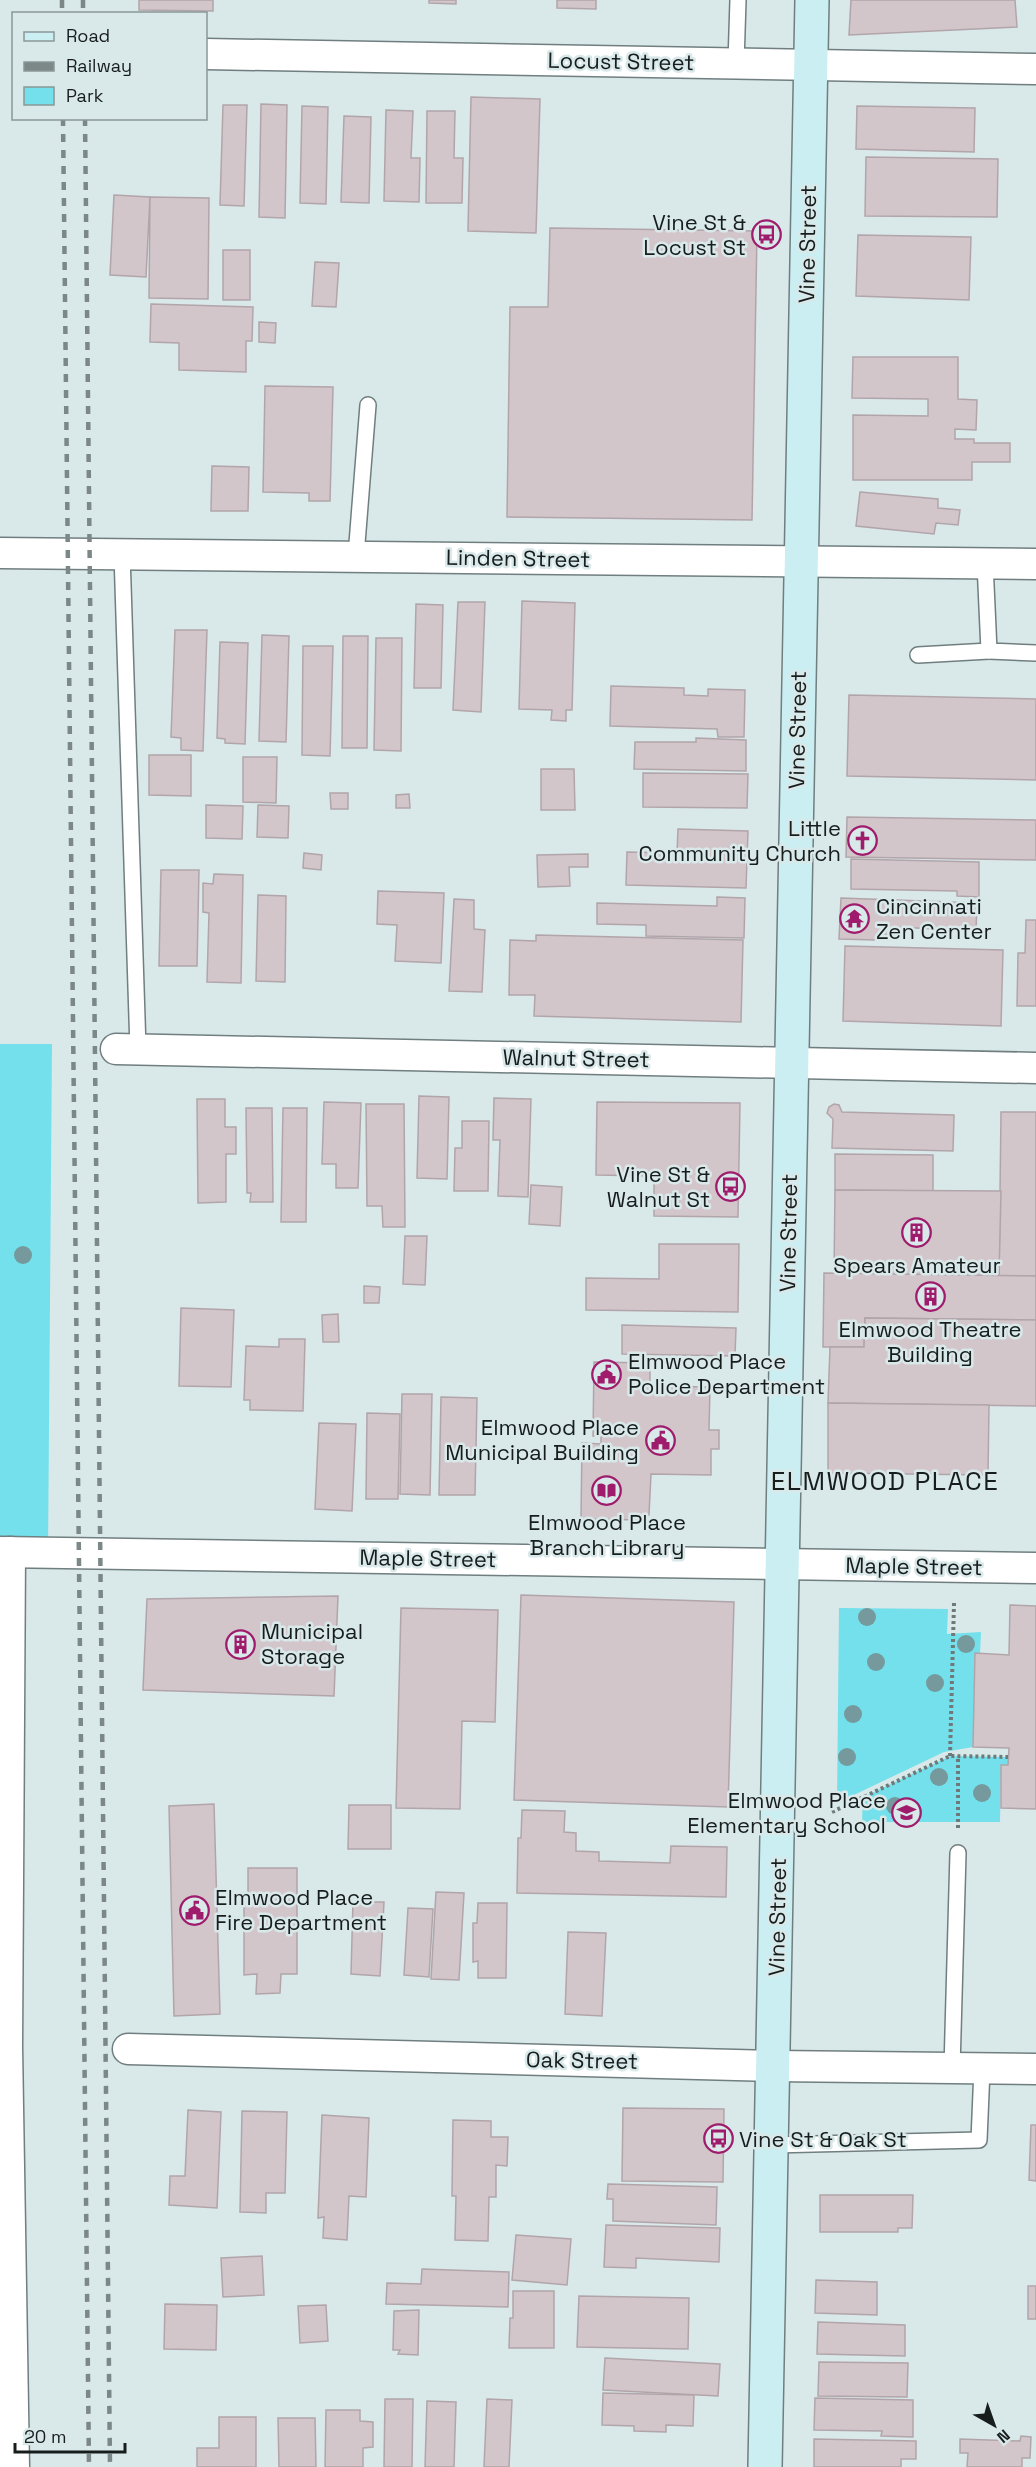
<svg xmlns="http://www.w3.org/2000/svg" width="1036" height="2467" viewBox="0 0 1036 2467" font-family="'Space Grotesk',sans-serif">
	<style>
		.green { fill: #73e0eb }
		.building { fill: #d3c6cb; stroke: #b1a5aa; stroke-width: 1.5 }
		.lines { fill: none; stroke-linecap: round; stroke-linejoin: round }
		.lane-casing { stroke: #707e7f; stroke-width: 18 }
		.street-casing { stroke: #707e7f; stroke-width: 33 }
		.secondary-casing { stroke: #707e7f; stroke-width: 36 }
		.path { stroke: #6f7979; stroke-width: 4; stroke-dasharray: 3 3; stroke-linecap: butt }
		.lane { stroke: #fff; stroke-width: 15 }
		.street { stroke: #fff; stroke-width: 30 }
		.secondary { stroke: #cbeef2; stroke-width: 33 }
		.rail { stroke: #7c8788; stroke-width: 4.5; stroke-dasharray: 8 8; stroke-linecap: butt }
		.tree { fill: #75999c }
		.labels { text-anchor: middle; dominant-baseline: central; stroke-width: 5; stroke-linejoin: round; paint-order: stroke }
		.street-label { font-size: 22px; fill: #171d1d; stroke: #d9e8e9 }
		.poi-label { font-size: 22px; fill: #171d1d; stroke: #d9e8e9; text-anchor: end }
		.quarter-label { font-size: 26px; letter-spacing: 1.5px; fill: #171d1d; stroke: #d9e8e9 }
	</style>
	<rect width="100%" height="100%" fill="#d9e8e9"/>
	<!-- green -->
	<g class="green">
		<polygon points="0,1044 52,1044 48,1553 0,1552"/>
		<polygon points="839,1608 948,1609 947,1634 981,1632 980,1654 975,1654 973,1747 944,1752 837,1803"/>
		<polygon points="950,1756 1008,1757 1008,1765 1001,1765 1000,1822 862,1822 863,1797"/>
	</g>
	<!-- building -->
	<g class="building">
		<polygon points="139,0 213,0 213,11 139,10"/>
		<polygon points="429,0 456,0 456,4 429,3"/>
		<polygon points="557,0 596,0 596,9 557,8"/>
		<polygon points="851,0 1015,0 1017,27 849,35"/>
		<polygon points="471,97 540,99 536,233 468,231"/>
		<polygon points="261,104 287,105 285,218 259,217"/>
		<polygon points="223,105 247,105 244,206 220,205"/>
		<polygon points="302,106 328,107 326,204 300,203"/>
		<polygon points="857,106 975,108 974,152 856,149"/>
		<polygon points="386,110 413,111 411,158 420,158 419,202 384,201"/>
		<polygon points="427,111 455,111 454,158 463,158 462,203 426,203"/>
		<polygon points="344,116 371,117 369,203 341,202"/>
		<polygon points="866,157 998,159 997,217 865,216"/>
		<polygon points="114,195 150,197 146,277 110,275"/>
		<polygon points="150,197 209,198 208,299 149,298"/>
		<polygon points="550,228 757,231 752,520 507,517 510,307 548,307"/>
		<polygon points="858,235 971,237 969,300 856,296"/>
		<rect x="223" y="250" width="27" height="50"/>
		<polygon points="315,262 339,263 336,307 312,306"/>
		<polygon points="151,304 253,307 252,341 246,341 246,372 179,370 179,343 150,342"/>
		<polygon points="259,322 276,323 275,343 259,342"/>
		<polygon points="853,357 958,357 958,399 977,400 976,430 955,429 955,439 974,439 974,443 1010,443 1010,462 972,462 972,480 853,480 853,415 928,416 928,399 852,398"/>
		<polygon points="265,386 333,387 330,501 309,501 309,493 263,492"/>
		<polygon points="212,466 249,467 248,511 211,511"/>
		<polygon points="860,492 938,499 938,508 960,510 958,525 936,523 934,534 856,526"/>
		<polygon points="522,601 575,603 572,710 566,710 566,721 551,720 552,710 519,709"/>
		<polygon points="458,602 485,602 481,712 453,710"/>
		<polygon points="416,604 443,605 441,688 414,688"/>
		<polygon points="175,630 207,630 203,751 181,750 181,738 171,737"/>
		<polygon points="262,635 289,636 286,742 259,741"/>
		<polygon points="343,636 368,636 367,748 342,748"/>
		<polygon points="376,638 402,638 401,751 374,750"/>
		<polygon points="220,642 248,643 245,744 225,743 225,739 217,738"/>
		<polygon points="303,646 333,646 330,756 302,755"/>
		<polygon points="611,686 684,688 684,695 708,696 708,689 745,690 744,737 718,737 717,729 610,726"/>
		<polygon points="849,695 1036,699 1036,780 847,776"/>
		<polygon points="696,738 746,740 746,771 634,769 635,742 696,742"/>
		<polygon points="149,755 191,755 191,796 149,795"/>
		<polygon points="243,757 277,757 276,803 243,802"/>
		<polygon points="541,769 574,769 575,810 541,810"/>
		<polygon points="643,773 748,774 747,808 643,807"/>
		<polygon points="330,793 348,793 348,809 331,809"/>
		<polygon points="409,794 410,808 396,808 396,795"/>
		<polygon points="206,805 243,806 242,839 206,838"/>
		<polygon points="258,805 289,806 288,838 257,837"/>
		<polygon points="847,817 1036,820 1036,860 846,857"/>
		<polygon points="678,829 748,831 746,888 626,885 627,852 677,853"/>
		<polygon points="304,853 322,855 321,870 303,868"/>
		<polygon points="588,854 588,867 569,867 570,886 538,887 537,855"/>
		<polygon points="851,859 979,862 979,897 957,896 957,891 851,889"/>
		<polygon points="161,870 199,870 197,966 159,966"/>
		<polygon points="214,874 243,875 241,983 207,982 209,913 203,912 203,883 213,884"/>
		<polygon points="378,891 444,893 441,963 395,961 397,925 377,924"/>
		<polygon points="258,895 286,896 285,982 256,981"/>
		<polygon points="717,897 745,898 744,938 646,936 646,925 597,924 597,903 717,906"/>
		<polygon points="841,898 977,903 976,931 896,927 896,935 877,934 876,940 839,939"/>
		<polygon points="454,899 474,900 474,929 485,930 482,992 449,991"/>
		<polygon points="1026,920 1036,920 1036,1006 1017,1006 1018,953 1025,953"/>
		<polygon points="536,935 743,940 741,1022 534,1016 535,995 509,995 510,940 536,941"/>
		<polygon points="845,946 1003,950 1001,1026 843,1021"/>
		<polygon points="419,1096 449,1097 447,1179 417,1178"/>
		<polygon points="494,1098 531,1099 528,1197 498,1196 500,1140 493,1140"/>
		<polygon points="197,1099 225,1099 225,1127 236,1127 236,1154 226,1154 226,1202 198,1203"/>
		<polygon points="324,1102 361,1103 358,1188 336,1188 336,1164 322,1164"/>
		<polygon points="597,1102 740,1103 738,1217 654,1216 654,1176 596,1175"/>
		<polygon points="366,1104 404,1104 405,1227 383,1227 382,1206 367,1206"/>
		<polygon points="834,1104 839,1105 842,1112 954,1115 953,1151 832,1148 833,1119 827,1113 829,1107"/>
		<polygon points="246,1108 272,1108 273,1202 250,1202 251,1193 247,1193"/>
		<polygon points="283,1108 307,1108 306,1222 281,1222"/>
		<polygon points="1001,1112 1036,1112 1036,1276 999,1276"/>
		<polygon points="462,1121 489,1121 488,1191 454,1191 455,1148 462,1148"/>
		<polygon points="835,1154 933,1155 933,1191 835,1190"/>
		<polygon points="531,1185 562,1187 560,1226 529,1224"/>
		<polygon points="835,1190 1001,1191 999,1276 834,1274"/>
		<polygon points="405,1236 427,1236 425,1285 403,1284"/>
		<polygon points="659,1244 739,1244 738,1312 586,1310 586,1278 659,1279"/>
		<polygon points="824,1273 1036,1276 1036,1320 865,1318 864,1347 823,1347"/>
		<polygon points="364,1286 380,1287 379,1303 364,1303"/>
		<polygon points="181,1308 234,1310 231,1387 179,1386"/>
		<polygon points="338,1314 339,1342 323,1342 322,1315"/>
		<polygon points="865,1318 1036,1320 1036,1406 828,1403 830,1347 864,1347"/>
		<polygon points="622,1325 736,1328 735,1356 622,1354"/>
		<polygon points="279,1339 305,1339 303,1411 250,1410 250,1400 244,1400 246,1346 279,1347"/>
		<polygon points="594,1362 650,1363 650,1386 710,1387 709,1430 719,1430 719,1449 711,1449 711,1475 651,1474 649,1515 645,1515 645,1520 581,1519 582,1443 601,1444 601,1436 593,1436"/>
		<polygon points="402,1394 432,1394 430,1495 400,1494"/>
		<polygon points="441,1397 477,1398 475,1495 439,1495"/>
		<polygon points="828,1403 989,1405 988,1475 828,1473"/>
		<polygon points="367,1413 400,1414 398,1499 366,1499"/>
		<polygon points="319,1423 356,1424 352,1511 315,1509"/>
		<polygon points="521,1595 734,1602 728,1807 514,1800"/>
		<polygon points="338,1596 334,1696 143,1690 147,1599"/>
		<polygon points="1010,1605 1036,1606 1036,1809 1001,1808 1001,1765 1008,1765 1009,1748 973,1747 975,1653 1009,1655"/>
		<polygon points="401,1608 498,1610 495,1722 462,1721 460,1809 396,1808"/>
		<polygon points="214,1804 220,2014 174,2016 169,1806"/>
		<polygon points="349,1805 391,1805 391,1849 348,1849"/>
		<polygon points="522,1810 565,1811 564,1832 576,1833 576,1851 599,1852 599,1861 670,1863 671,1846 727,1847 726,1897 517,1893 518,1838 521,1838"/>
		<polygon points="248,1868 297,1868 297,1974 281,1974 280,1993 256,1994 257,1974 244,1975 244,1893 248,1893"/>
		<polygon points="436,1892 464,1893 459,1980 431,1979"/>
		<polygon points="353,1902 384,1902 380,1976 351,1974"/>
		<polygon points="478,1903 507,1903 506,1978 478,1978 478,1961 473,1962 473,1923 477,1923"/>
		<polygon points="408,1908 433,1909 429,1977 404,1975"/>
		<polygon points="568,1932 606,1933 602,2016 565,2014"/>
		<polygon points="623,2108 724,2109 723,2182 622,2181"/>
		<polygon points="188,2110 221,2112 217,2208 169,2205 170,2176 185,2176"/>
		<polygon points="242,2111 287,2112 285,2193 266,2193 266,2213 240,2212"/>
		<polygon points="322,2115 369,2118 366,2197 349,2196 347,2240 323,2238 324,2217 318,2218"/>
		<polygon points="453,2120 491,2121 491,2137 508,2137 507,2166 496,2165 496,2197 489,2197 488,2241 455,2240 456,2196 452,2196"/>
		<polygon points="1031,2125 1036,2125 1036,2181 1029,2180"/>
		<polygon points="608,2184 717,2187 716,2225 613,2221 613,2199 607,2199"/>
		<polygon points="820,2195 913,2195 912,2228 898,2228 898,2232 820,2232"/>
		<polygon points="606,2225 720,2228 719,2262 636,2258 636,2268 604,2267"/>
		<polygon points="516,2235 571,2239 567,2285 512,2280"/>
		<polygon points="262,2256 264,2295 223,2297 221,2258"/>
		<polygon points="422,2269 509,2272 508,2307 386,2304 387,2283 421,2284"/>
		<polygon points="816,2280 877,2282 877,2315 815,2313"/>
		<rect x="1028" y="2286" width="8" height="33"/>
		<polygon points="513,2291 554,2291 554,2348 509,2348 510,2318 513,2318"/>
		<polygon points="579,2296 689,2298 688,2349 577,2347"/>
		<polygon points="165,2304 217,2305 216,2350 164,2349"/>
		<polygon points="326,2305 328,2341 300,2343 298,2306"/>
		<polygon points="419,2310 418,2355 398,2354 400,2350 393,2350 394,2311"/>
		<polygon points="818,2322 905,2325 905,2356 817,2354"/>
		<polygon points="605,2358 720,2364 718,2396 603,2390"/>
		<polygon points="819,2362 908,2363 907,2397 818,2396"/>
		<polygon points="603,2393 694,2395 693,2426 666,2425 666,2432 634,2431 634,2426 602,2425"/>
		<polygon points="815,2398 913,2400 913,2437 881,2436 882,2431 814,2430"/>
		<polygon points="385,2399 413,2399 412,2467 384,2467"/>
		<polygon points="487,2399 512,2400 509,2467 484,2467"/>
		<polygon points="427,2401 456,2402 454,2467 425,2467"/>
		<polygon points="326,2410 360,2410 360,2421 373,2422 373,2447 363,2448 363,2467 325,2467"/>
		<polygon points="219,2417 256,2417 256,2467 197,2467 197,2448 219,2448"/>
		<polygon points="278,2418 315,2418 316,2467 279,2467"/>
		<polygon points="1021,2436 1031,2437 1030,2458 1022,2458 1022,2467 967,2467 968,2453 960,2453 960,2439 1020,2441"/>
		<polygon points="814,2439 916,2441 916,2459 901,2459 901,2467 814,2467"/>
	</g>
	<g class="lines">
		<defs>
			<g id="lane">
				<polyline points="736,63 738,0"/>
				<polyline points="122,554 138,1049"/>
				<polyline points="356,556 368,405"/>
				<polyline points="985,563 989,651 1036,653"/>
				<polyline points="918,655 989,651"/>
				<polyline points="952,2068 958,1853"/>
				<polyline points="772,2145 979,2140 982,2069"/>
			</g>
			<g id="street">
				<polyline points="206,54 1036,69"/>
				<polyline points="0,553 1036,564"/>
				<polyline points="116,1049 1036,1068"/>
				<polyline points="0,1552 1036,1568"/>
				<polyline points="10,1552 7,2047 14,2467"/>
				<polyline points="128,2049 774,2066 1036,2069"/>
			</g>
			<polyline id="secondary" points="765,2467 812,0"/>
		</defs>
		<!-- lane casing -->
		<use href="#lane" class="lane-casing"/>
		<!-- street casing -->
		<use href="#street" class="street-casing"/>
		<!-- secondary casing -->
		<use href="#secondary" class="secondary-casing"/>
		<!-- path -->
		<g class="path">
			<polyline points="950,1756 954,1603"/>
			<polyline points="832,1812 950,1756 1008,1757"/>
			<polyline points="958,1828 958,1757"/>
		</g>
		<!-- lane -->
		<use href="#lane" class="lane"/>
		<!-- street -->
		<use href="#street" class="street"/>
		<!-- secondary -->
		<use href="#secondary" class="secondary"/>
		<!-- rail -->
		<g class="rail">
			<polyline points="62,0 62,14"/>
			<polyline points="83,0 83,14"/>
			<polyline points="63,118 89,2467"/>
			<polyline points="85,118 110,2467"/>
		</g>
	</g>
	<!-- trees -->
	<g class="tree">
		<circle cx="23" cy="1255" r="9"/>
		<circle cx="867" cy="1617" r="9"/>
		<circle cx="966" cy="1644" r="9"/>
		<circle cx="876" cy="1662" r="9"/>
		<circle cx="935" cy="1683" r="9"/>
		<circle cx="853" cy="1714" r="9"/>
		<circle cx="847" cy="1757" r="9"/>
		<circle cx="939" cy="1777" r="9"/>
		<circle cx="982" cy="1793" r="9"/>
		<circle cx="895" cy="1806" r="9"/>
	</g>
	<!-- icons -->
	<defs>
		<symbol id="bus-ring" viewBox="-11 -11 22 22"><circle r="9.5" fill="#d9e8e9" stroke="#9f1c6c" stroke-width="1.5"/><path d="M-5-6H5V4H4V6H2V4H-2V6H-4V4H-5ZM-3.5-4V0h7V-4ZM-3.5 1.2v1.5H-2V1.2ZM2 1.2v1.5H3.5V1.2Z" fill="#9f1c6c"/></symbol>
		<symbol id="church-ring" viewBox="-11 -11 22 22"><circle r="9.5" fill="#d9e8e9" stroke="#9f1c6c" stroke-width="1.5"/><path d="M-1.2-6h2.4v3.5h3.3v2.4h-3.3V6h-2.4V-.1h-3.3v-2.4h3.3Z" fill="#9f1c6c"/></symbol>
		<symbol id="temple-ring" viewBox="-11 -11 22 22"><circle r="9.5" fill="#d9e8e9" stroke="#9f1c6c" stroke-width="1.5"/><path d="M0-6L5-2H3V0L6.5 2.5H4V6H1.5V3h-3V6H-4V2.5H-6.5L-3 0V-2H-5Z" fill="#9f1c6c"/></symbol>
		<symbol id="building-ring" viewBox="-11 -11 22 22"><circle r="9.5" fill="#d9e8e9" stroke="#9f1c6c" stroke-width="1.5"/><path d="M-4-6H4V6H1V3H-1V6H-4ZM-2.5-4.3h1.7v1.8h-1.7ZM.8-4.3h1.7v1.8H.8ZM-2.5-1h1.7V.8h-1.7ZM.8-1h1.7V.8H.8Z" fill="#9f1c6c"/></symbol>
		<symbol id="civic-ring" viewBox="-11 -11 22 22"><circle r="9.5" fill="#d9e8e9" stroke="#9f1c6c" stroke-width="1.5"/><path d="M-.6-6.5H3V-4.5H.6V-3L4-1V1h2V6H-6V1h2V-1L-.6-3ZM-1.2 2.5V6h2.4V2.5Z" fill="#9f1c6c"/></symbol>
		<symbol id="library-ring" viewBox="-11 -11 22 22"><circle r="9.5" fill="#d9e8e9" stroke="#9f1c6c" stroke-width="1.5"/><path d="M-6-4Q-3-5.5-.7-3.5V5Q-3 3-6 4ZM6-4Q3-5.5 .7-3.5V5Q3 3 6 4Z" fill="#9f1c6c"/></symbol>
		<symbol id="school-ring" viewBox="-11 -11 22 22"><circle r="9.5" fill="#d9e8e9" stroke="#9f1c6c" stroke-width="1.5"/><path d="M0-5L7-2L0 1L-7-2ZM-4 1L0 2.5L4 1V4Q0 6-4 4Z" fill="#9f1c6c"/></symbol>
	</defs>
	<g fill-rule="evenodd">
		<use href="#bus-ring" x="750" y="218" width="33" height="33"/>
		<use href="#church-ring" x="846" y="824" width="33" height="33"/>
		<use href="#temple-ring" x="838" y="902" width="33" height="33"/>
		<use href="#bus-ring" x="714" y="1170" width="33" height="33"/>
		<use href="#building-ring" x="900" y="1216" width="33" height="33"/>
		<use href="#building-ring" x="914" y="1280" width="33" height="33"/>
		<use href="#civic-ring" x="590" y="1358" width="33" height="33"/>
		<use href="#civic-ring" x="644" y="1424" width="33" height="33"/>
		<use href="#library-ring" x="590" y="1474" width="33" height="33"/>
		<use href="#building-ring" x="224" y="1628" width="33" height="33"/>
		<use href="#school-ring" x="890" y="1796" width="33" height="33"/>
		<use href="#civic-ring" x="178" y="1894" width="33" height="33"/>
		<use href="#bus-ring" x="702" y="2122" width="33" height="33"/>
	</g>
	<g class="labels">
		<!-- street labels -->
		<g class="street-label">
			<text transform="translate(621 61) rotate(1)">Locust Street</text>
			<text transform="translate(807 244) rotate(-89)">Vine Street</text>
			<text transform="translate(518 558) rotate(1)">Linden Street</text>
			<text transform="translate(797 730) rotate(-89)">Vine Street</text>
			<text transform="translate(576 1058) rotate(1)">Walnut Street</text>
			<text transform="translate(788 1233) rotate(-89)">Vine Street</text>
			<text transform="translate(428 1558) rotate(1)">Maple Street</text>
			<text transform="translate(914 1566) rotate(1)">Maple Street</text>
			<text transform="translate(777 1917) rotate(-89)">Vine Street</text>
			<text transform="translate(582 2060) rotate(1)">Oak Street</text>
		</g>
		<!-- poi labels -->
		<g class="poi-label">
			<text x="746" y="222">Vine St &amp;<tspan x="746" dy="25">Locust St</tspan></text>
			<text x="841" y="828">Little<tspan x="841" dy="25">Community Church</tspan></text>
			<text x="876" y="906" text-anchor="start">Cincinnati<tspan x="876" dy="25">Zen Center</tspan></text>
			<text x="710" y="1174">Vine St &amp;<tspan x="710" dy="25">Walnut St</tspan></text>
			<text x="917" y="1265" text-anchor="middle">Spears Amateur</text>
			<text x="930" y="1329" text-anchor="middle">Elmwood Theatre<tspan x="930" dy="25">Building</tspan></text>
			<text x="628" y="1361" text-anchor="start">Elmwood Place<tspan x="628" dy="25">Police Department</tspan></text>
			<text x="639" y="1427">Elmwood Place<tspan x="639" dy="25">Municipal Building</tspan></text>
			<text x="607" y="1522" text-anchor="middle">Elmwood Place<tspan x="607" dy="25">Branch Library</tspan></text>
			<text x="261" y="1631" text-anchor="start">Municipal<tspan x="261" dy="25">Storage</tspan></text>
			<text x="886" y="1800">Elmwood Place<tspan x="886" dy="25">Elementary School</tspan></text>
			<text x="215" y="1897" text-anchor="start">Elmwood Place<tspan x="215" dy="25">Fire Department</tspan></text>
			<text x="739" y="2139" text-anchor="start">Vine St &amp; Oak St</text>
		</g>
		<!-- quarter labels -->
		<g class="quarter-label">
			<text x="885" y="1481">ELMWOOD PLACE</text>
		</g>
	</g>
	<!-- legend -->
	<rect x="12" y="12" width="195" height="108" fill="#d9e8e9" stroke="#8b9797" stroke-width="1.5"/>
	<rect x="24" y="32" width="30" height="9" fill="#cbeef2" stroke="#8b9797" stroke-width="1.5"/>
	<text x="66" y="42" font-size="18" fill="#171d1d">Road</text>
	<rect x="24" y="62" width="30" height="9" fill="#7c8788" stroke="#8b9797" stroke-width="1.5"/>
	<text x="66" y="72" font-size="18" fill="#171d1d">Railway</text>
	<rect x="24" y="87" width="30" height="18" fill="#73e0eb" stroke="#8b9797" stroke-width="1.5"/>
	<text x="66" y="102" font-size="18" fill="#171d1d">Park</text>
	<!-- north arrow -->
	<g transform="translate(994 2425) rotate(140)" stroke="#d9e8e9" stroke-width="4.5" paint-order="stroke">
	<path d="M0-4.5L10 22L0 15L-10 22Z" fill="#171d1d"/>
	<text y="-9" font-size="16" font-weight="bold" text-anchor="middle" fill="#171d1d">N</text>
	</g>
	<!-- scale -->
	<path d="M15 2443v9h110v-9" fill="none" stroke="#171d1d" stroke-width="3"/>
	<text x="24" y="2443" font-size="18" fill="#171d1d" stroke="#d9e8e9" stroke-width="4.5" paint-order="stroke">20 m</text>
</svg>
